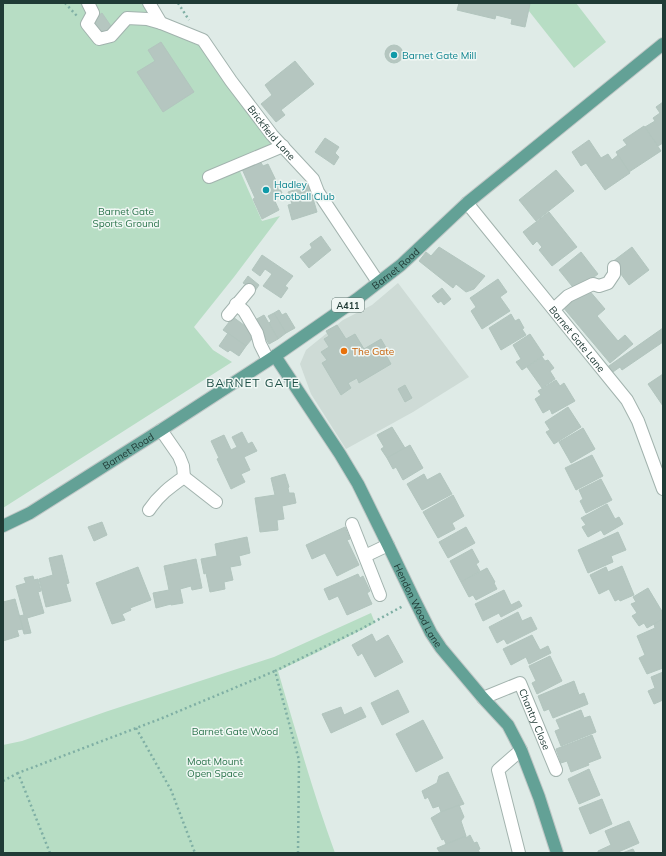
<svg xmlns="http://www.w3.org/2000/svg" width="666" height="856" viewBox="0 0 666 856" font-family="Mulish,sans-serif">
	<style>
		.built { fill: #cedbd6 }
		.green { fill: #b7ddc4 }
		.building { fill: #b5c6c0; stroke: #b2c5be }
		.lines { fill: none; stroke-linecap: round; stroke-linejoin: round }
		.minor-casing { stroke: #a2b3ae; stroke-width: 14 }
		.major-casing { stroke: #c1c8c7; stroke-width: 14 }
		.path { stroke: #7fafa4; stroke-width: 2.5; stroke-dasharray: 2 3; stroke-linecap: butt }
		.minor { stroke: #fff; stroke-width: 12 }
		.major { stroke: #63a196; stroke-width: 12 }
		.culture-dot { fill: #0f9aa8; stroke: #f0f7f4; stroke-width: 1.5 }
		.food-dot { fill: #e8710a; stroke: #f0f7f4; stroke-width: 1.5 }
		.labels { text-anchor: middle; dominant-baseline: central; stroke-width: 3; stroke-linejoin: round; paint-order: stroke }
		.shield { fill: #f0f7f4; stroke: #5e736f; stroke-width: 1 }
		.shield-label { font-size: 9px; font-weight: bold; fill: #203b36 }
		.culture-label { font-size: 10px; fill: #0d838f; stroke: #f0f7f4; text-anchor: start }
		.street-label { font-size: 10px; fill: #203b36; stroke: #f0f7f4 }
		.park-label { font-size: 10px; fill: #2a734b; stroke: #f0f7f4 }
		.food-label { font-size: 10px; fill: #c56008; stroke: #f0f7f4; text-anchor: start }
		.quarter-label { font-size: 12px; letter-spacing: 1px; fill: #1c4e45; stroke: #f0f7f4 }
	</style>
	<rect width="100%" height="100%" fill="#dfebe7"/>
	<!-- built -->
	<polygon class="built" points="398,283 469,377 413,412 346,449 311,394 300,364 306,350 343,320 372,305"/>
	<!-- green -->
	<g class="green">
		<polygon points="3,3 149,3 162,23 203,40 285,148 239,169 262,221 280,216 234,277 194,327 213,350 232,362 3,508"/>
		<polygon points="528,3 576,3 606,42 574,68 525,6"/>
		<path d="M371 613 375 623 316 653 278 671C296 732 313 793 335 853H3V745L22 741 108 711 274 657Z"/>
	</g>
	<!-- building -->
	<g class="building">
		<polygon points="459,3 524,3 530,4 525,27 511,24 512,19 496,15 495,19 457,10"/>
		<polygon points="102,13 113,29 104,35 92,20"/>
		<polygon points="161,42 194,92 163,112 137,72 155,61 148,50"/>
		<circle cx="394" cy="54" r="9"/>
		<polygon points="295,61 314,84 281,110 285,115 276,122 261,104 272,95 265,85"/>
		<polygon points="663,102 663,143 658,146 645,127 655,121 653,118 660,113 656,107"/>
		<polygon points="644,126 661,151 629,172 616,152 627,145 623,140"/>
		<polygon points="325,138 339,147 335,153 339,157 334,165 315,152"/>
		<polygon points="589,140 601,158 608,154 612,160 618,155 630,173 605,190 586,163 581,166 572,152"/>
		<polygon points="260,161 263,166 268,164 282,193 273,197 279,210 262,219 253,199 255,198 242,169"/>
		<polygon points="556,170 574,191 536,221 519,200"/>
		<polygon points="309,185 317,212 292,220 288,205 292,204 288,192"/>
		<polygon points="549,212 577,247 552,266 539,250 542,247 537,241 533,245 523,232"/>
		<polygon points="321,236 331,250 309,268 300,257 312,248 310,244"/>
		<polygon points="439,247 485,276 474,289 466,292 456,284 453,288 419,261 426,252 431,256"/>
		<polygon points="632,247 649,270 629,285 612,262"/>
		<polygon points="581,252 598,274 576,291 559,270"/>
		<polygon points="262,255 293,276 285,286 288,288 281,298 263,286 272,274 265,269 260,276 252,270"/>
		<polygon points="248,276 259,285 255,291 243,283"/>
		<polygon points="498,279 507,292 500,297 510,311 482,329 471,311 476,307 470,298"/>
		<polygon points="442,288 451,299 444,305 441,301 438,303 432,296"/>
		<polygon points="588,289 605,309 597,316 618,341 625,335 633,344 610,363 562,306 575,296 577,299"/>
		<polygon points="279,310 282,315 286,313 295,328 286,333 274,313"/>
		<polygon points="274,313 286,333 278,339 269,323 271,321 268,316"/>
		<polygon points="511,314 515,321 519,319 524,328 522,329 526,335 501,350 489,328"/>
		<polygon points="264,315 278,339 269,344 255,320"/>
		<polygon points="233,317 256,334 246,346 223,330"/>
		<polygon points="337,325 346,339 355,334 364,349 381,339 388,351 385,353 391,364 359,383 357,378 348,383 351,388 341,395 322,363 327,360 321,352 329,347 324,339 329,336 326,331"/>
		<polygon points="663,328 663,342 622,370 620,367 610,374 606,368"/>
		<polygon points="228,333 246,346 239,356 230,350 228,352 219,346"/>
		<polygon points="530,334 544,355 522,370 516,362 521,359 513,345"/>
		<polygon points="542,357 545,361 548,360 554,368 550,371 555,379 542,388 527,367"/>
		<polygon points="663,374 663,406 648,384"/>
		<polygon points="556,380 560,386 564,383 575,401 552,414 550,409 543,413 535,399 541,395 538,391"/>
		<polygon points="405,385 412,398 405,402 398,389"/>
		<polygon points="568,407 581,427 554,444 546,432 550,430 545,422"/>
		<polygon points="392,427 405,448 387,458 381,449 384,447 377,435"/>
		<polygon points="583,428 595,449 571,463 559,442"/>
		<polygon points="242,432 248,444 252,442 257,451 244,457 250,470 241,474 245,482 231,489 217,459 219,458 211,441 224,435 231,450 237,447 232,437"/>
		<polygon points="410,445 423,468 403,480 396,467 393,469 387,458"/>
		<polygon points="592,455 603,476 576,490 565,468"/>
		<polygon points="440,473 452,494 422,510 407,484 424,474 427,480"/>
		<polygon points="285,474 289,487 288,488 289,493 294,493 296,503 282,506 284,519 277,520 278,530 260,532 255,498 275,495 271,478"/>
		<polygon points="601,479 612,500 586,513 580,501 583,499 579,490"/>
		<polygon points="453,495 464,516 452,523 455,529 438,538 423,512"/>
		<polygon points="607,504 615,519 619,517 623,524 604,535 601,530 588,537 582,527 586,525 581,518"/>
		<polygon points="102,522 107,535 94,541 88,527"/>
		<polygon points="345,527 350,539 347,540 359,565 337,576 325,553 312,559 306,545"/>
		<polygon points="466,527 475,543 448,558 439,542"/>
		<polygon points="618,532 626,550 611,556 613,562 588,573 578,550"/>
		<polygon points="247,537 250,553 239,556 241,565 230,567 233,580 224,582 225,589 210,592 206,573 204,574 201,559 217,556 215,544"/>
		<polygon points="472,549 479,562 476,564 480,571 461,582 450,561"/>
		<polygon points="62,555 69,583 66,584 71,601 46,607 39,579 53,575 49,558"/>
		<polygon points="196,559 202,588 192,590 191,586 180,589 183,603 171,605 171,604 156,608 153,593 169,590 164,566"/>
		<polygon points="622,566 634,595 620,601 619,599 615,601 609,589 599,594 590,575 606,567 608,572"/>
		<polygon points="138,567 151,600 130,608 131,610 122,614 125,620 112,624 96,583"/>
		<polygon points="487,568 495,582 494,583 497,589 476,600 473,595 469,597 461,582"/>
		<polygon points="358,574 360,578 363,576 370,591 367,593 372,604 347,615 338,596 329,600 324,589"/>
		<polygon points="33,576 34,580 38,579 41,591 38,592 44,613 27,618 31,633 24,634 19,616 24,615 16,586 26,583 24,578"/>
		<polygon points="648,588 663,613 663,619 647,628 644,623 639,626 632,616 637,613 631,604 636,602 633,597"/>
		<polygon points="504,590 511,605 519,601 522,606 501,617 499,613 483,621 475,604"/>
		<polygon points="15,599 23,629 17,630 19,636 3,641 3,602"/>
		<polygon points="518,612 522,621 531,617 537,629 507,644 504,639 497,643 489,627"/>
		<polygon points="663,619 663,668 647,674 639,658 645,655 637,636 655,628 654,624"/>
		<polygon points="372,634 376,642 388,635 403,662 375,677 362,653 358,656 352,645"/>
		<polygon points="532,635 540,650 548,646 551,653 529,664 526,657 511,665 503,649"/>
		<polygon points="550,656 562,681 537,694 532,683 536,681 529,666"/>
		<polygon points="663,672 663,700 654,704 648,691 655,688 651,677"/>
		<polygon points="574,681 579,695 584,693 588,704 553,718 549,709 544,711 538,696"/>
		<polygon points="398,690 409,712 382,725 371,703"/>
		<polygon points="341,707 344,715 361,707 366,717 331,733 322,714"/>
		<polygon points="581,710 584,718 590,716 596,732 561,746 555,731 560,729 556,720"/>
		<polygon points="423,720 443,758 416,772 396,734"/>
		<polygon points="592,735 601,758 588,763 589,765 571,772 567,761 561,763 556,749"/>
		<polygon points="589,769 600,795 579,804 568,779"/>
		<polygon points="448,772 464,804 441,812 439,806 433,808 428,797 425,799 422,791 437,783 439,776"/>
		<polygon points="602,799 612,824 590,834 579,808"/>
		<polygon points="459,805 464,817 461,821 466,836 446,844 444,839 442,840 431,818 441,812"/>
		<polygon points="629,821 639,843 616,853 598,853 598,851 611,845 605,831"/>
		<polygon points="470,835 474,843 477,842 480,849 478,850 480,853 440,853 437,848 466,836 466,838"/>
		<polygon points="633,849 635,853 622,853"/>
	</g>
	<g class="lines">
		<defs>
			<g id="minor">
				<polyline points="88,3 93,13 87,24 99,39 111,36 127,18 147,19 161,23"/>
				<path id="s1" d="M149 3 161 23 203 40 231 81 272 135 313 179 318 192 378 282"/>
				<polyline points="209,177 283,146"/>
				<path id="s2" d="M467 203 627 400 638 421 663 489"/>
				<polyline points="236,304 244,311 257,333 260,344 268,360"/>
				<polyline points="554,309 568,296 593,284 599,286 608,283 614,274 614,267"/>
				<polyline points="228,315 249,290"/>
				<polyline points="184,477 216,502"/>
				<path d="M149 510C159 495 170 487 184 477L183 466 179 456 161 430"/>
				<polyline points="352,524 380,595"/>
				<polyline points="365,556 388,545"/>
				<path id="s3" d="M483 698 520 683 556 770"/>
				<polyline points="519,853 498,770 521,750"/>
			</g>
			<g id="major">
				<path id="s4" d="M275 356 340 454 358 484 388 545 414 599 431 633 441 648 483 698 508 725 521 750 539 797 557 853"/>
				<path id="s5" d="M3 526 30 513 161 430 275 356 357 299 401 265 467 203 663 44"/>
			</g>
		</defs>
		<!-- minor casing -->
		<use href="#minor" class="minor-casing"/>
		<!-- major casing -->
		<use href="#major" class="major-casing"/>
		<!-- path -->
		<g class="path">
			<polyline points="65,3 77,16"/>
			<polyline points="178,3 189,20"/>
			<polyline points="136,728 171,790 195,853"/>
			<polyline points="3,781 18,773"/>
			<polyline points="50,853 18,773 160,719 275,671"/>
			<polyline points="298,853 299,760 275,671 361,629 403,606"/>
		</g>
		<!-- minor -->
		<use href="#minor" class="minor"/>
		<!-- major -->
		<use href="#major" class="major"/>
	</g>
	<!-- markers -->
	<g class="culture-dot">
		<circle cx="394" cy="55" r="4"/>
		<circle cx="266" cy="190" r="4"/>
	</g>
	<circle class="food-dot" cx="344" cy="351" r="4"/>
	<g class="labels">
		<!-- shield labels -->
		<rect class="shield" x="332" y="298" width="32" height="14" rx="3"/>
		<g class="shield-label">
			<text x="348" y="305">A411</text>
		</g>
		<!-- culture labels -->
		<g class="culture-label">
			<text x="402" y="55">Barnet Gate Mill</text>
			<text x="274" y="184">Hadley<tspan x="274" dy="12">Football Club</tspan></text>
		</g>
		<!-- street labels -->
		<g class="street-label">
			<text stroke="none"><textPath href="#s1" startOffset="184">Brickfield Lane</textPath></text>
			<text stroke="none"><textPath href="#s5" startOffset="470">Barnet Road</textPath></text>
			<text stroke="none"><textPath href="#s2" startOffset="175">Barnet Gate Lane</textPath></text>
			<text stroke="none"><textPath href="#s5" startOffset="146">Barnet Road</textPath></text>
			<text stroke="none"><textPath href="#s4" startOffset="288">Hendon Wood Lane</textPath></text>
			<text stroke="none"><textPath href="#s3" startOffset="79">Chantry Close</textPath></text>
		</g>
		<!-- park labels -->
		<g class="park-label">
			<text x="126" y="211">Barnet Gate<tspan x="126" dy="12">Sports Ground</tspan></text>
			<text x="235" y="731">Barnet Gate Wood</text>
			<text x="215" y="761">Moat Mount<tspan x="215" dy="12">Open Space</tspan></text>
		</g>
		<!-- food labels -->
		<g class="food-label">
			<text x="352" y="351">The Gate</text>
		</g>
		<!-- quarter labels -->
		<g class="quarter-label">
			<text x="253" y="382">BARNET GATE</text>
		</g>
	</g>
	<!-- border -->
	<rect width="666" height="856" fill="none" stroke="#203b36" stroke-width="8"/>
</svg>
